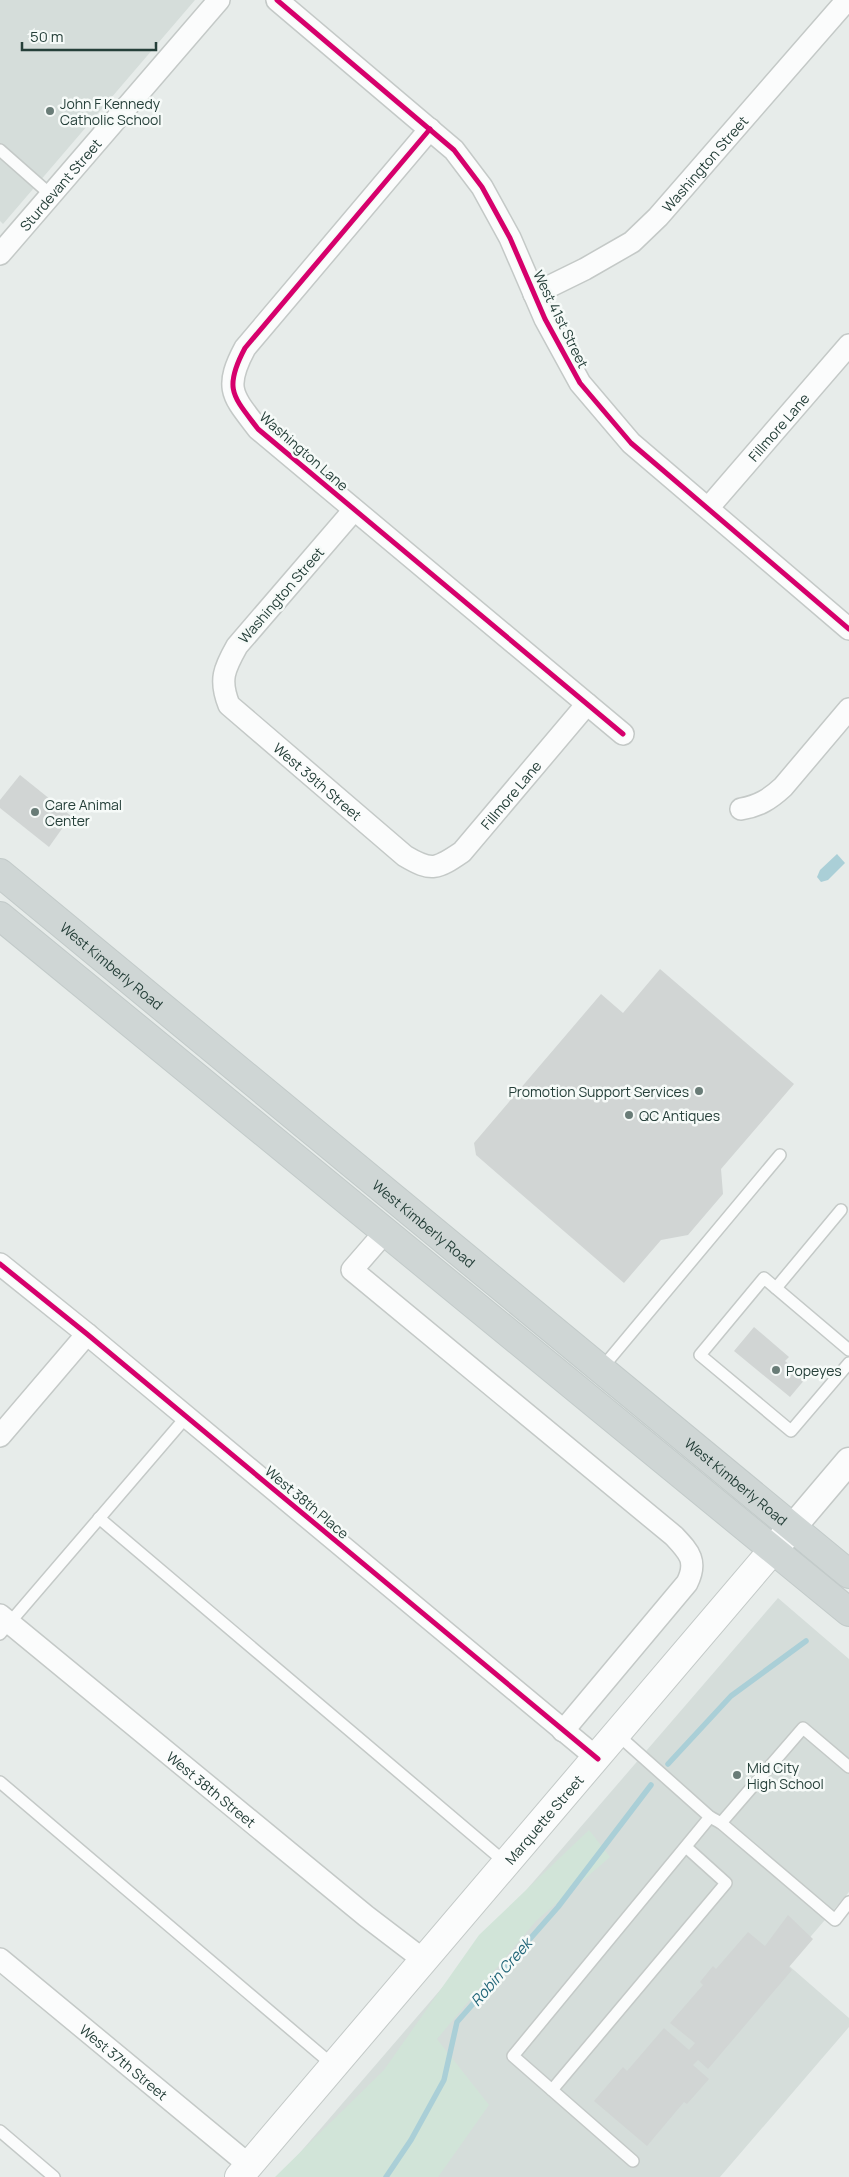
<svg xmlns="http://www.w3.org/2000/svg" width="849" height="2177" viewBox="0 0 849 2177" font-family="Manrope,sans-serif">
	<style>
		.built { fill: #d5ddda }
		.green { fill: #d1e4d8 }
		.water { fill: #aacfd7 }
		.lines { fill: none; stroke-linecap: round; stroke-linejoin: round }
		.stream { stroke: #aacfd7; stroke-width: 5.5 }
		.building { fill: #d1d5d4 }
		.service-casing { stroke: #c4c9c7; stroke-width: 14 }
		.minor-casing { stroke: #c4c9c7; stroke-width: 24 }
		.tertiary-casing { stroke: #c4c9c7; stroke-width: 29 }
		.secondary-casing { stroke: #c3c9c7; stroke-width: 30 }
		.primary-casing { stroke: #c2cac9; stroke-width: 30 }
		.service { stroke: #fbfcfc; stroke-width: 11 }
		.minor { stroke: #fbfcfc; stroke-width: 21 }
		.tertiary { stroke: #fbfcfc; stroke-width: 26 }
		.secondary { stroke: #fbfcfc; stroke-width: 28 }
		.primary { stroke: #cfd6d5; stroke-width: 28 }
		.cycleway-casing { stroke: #f6faf8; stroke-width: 8 }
		.cycleway { stroke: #d6006c; stroke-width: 5 }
		.poi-dot { fill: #697c77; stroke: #f6faf8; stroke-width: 2 }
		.labels { text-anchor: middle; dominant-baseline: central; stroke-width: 5; stroke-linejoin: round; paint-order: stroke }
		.poi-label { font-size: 14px; fill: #253f39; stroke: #f6faf8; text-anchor: start }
		.street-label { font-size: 14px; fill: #253f39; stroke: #f6faf8 }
		.water-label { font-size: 15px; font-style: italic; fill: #216679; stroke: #f6faf8 }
	</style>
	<rect width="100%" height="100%" fill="#e7ecea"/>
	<!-- built -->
	<g class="built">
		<polygon points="0,0 195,0 3,224 0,221"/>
		<polygon points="778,1598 849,1659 849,1892 787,1964 849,2018 849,2027 720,2177 279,2177"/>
	</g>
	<!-- green -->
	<polygon class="green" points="589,1830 610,1857 536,1921 437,2039 489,2105 438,2177 275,2177 384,2070 479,1935"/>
	<!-- water -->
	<polygon class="water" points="837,854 845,863 828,880 821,882 817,877 820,870"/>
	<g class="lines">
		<!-- stream -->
		<g class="stream">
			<polyline points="668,1764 731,1696 806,1641"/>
			<polyline points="386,2177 411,2140 444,2080 457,2022 558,1907 651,1785"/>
		</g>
	</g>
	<!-- building -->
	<g class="building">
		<polygon points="20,775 71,816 49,847 0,808 0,800"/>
		<polygon points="660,969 794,1084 721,1169 723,1194 688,1235 661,1240 624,1283 476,1155 474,1143 601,994 623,1013"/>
		<polygon points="754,1327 789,1357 785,1361 806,1378 790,1397 734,1351"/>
		<polygon points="788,1915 813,1939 789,1967 792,1970 708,2069 698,2060 693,2065 709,2079 687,2104 684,2102 647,2146 594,2101 623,2067 627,2071 664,2028 689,2050 695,2043 670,2023 703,1985 700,1982 713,1966 716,1969 748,1932 765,1946"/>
	</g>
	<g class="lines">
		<defs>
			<g id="service">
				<polyline points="0,150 51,195"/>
				<polyline points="776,1288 841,1210"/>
				<polyline points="849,1350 764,1278 700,1355 791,1431 849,1363"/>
				<polyline points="602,1368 780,1155"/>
				<polyline points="99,1518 506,1863"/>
				<polyline points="0,1634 187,1416"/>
				<polyline points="618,1735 710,1817 721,1823 803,1728 849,1767"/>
				<polyline points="0,1782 334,2066"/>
				<polyline points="721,1823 835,1920 849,1902"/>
				<polyline points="552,2090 726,1883 686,1847"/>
				<polyline points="0,2131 54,2177"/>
				<polyline points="633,2161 513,2056 710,1817"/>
			</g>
			<g id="minor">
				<polyline points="277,0 454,150 482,187 510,238 545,319 580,383 631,443 849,629"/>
				<path d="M430 129 245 348C223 389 233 396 258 429L623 734"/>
				<path id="s1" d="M0 254 219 0"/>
				<path id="s2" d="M534 294 585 269 632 242 658 217 847 0"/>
				<path id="s3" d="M709 507 849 345"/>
				<path id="s4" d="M354 510 237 646C224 669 219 680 229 705L405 856C432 872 437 869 462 852L587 704"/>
				<path d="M741 809C759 806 770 799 783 787L849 709"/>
				<path d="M385 1232 352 1270 674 1536C689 1552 698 1561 687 1583L563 1731"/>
				<polyline points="0,1264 87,1334 598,1759"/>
				<polyline points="0,1436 87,1334"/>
				<path id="s5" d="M0 1615 366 1916 425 1961"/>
				<path id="s6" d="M0 1959 249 2165"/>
			</g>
			<polyline id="tertiary" points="793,1527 849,1461"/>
			<g id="secondary">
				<path id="s7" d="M239 2177 789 1531"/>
			</g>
			<g id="primary">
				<path id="s8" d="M0 873 849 1574"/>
				<polyline points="0,916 849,1612"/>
			</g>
		</defs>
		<!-- service casing -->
		<use href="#service" class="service-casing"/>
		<!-- minor casing -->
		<use href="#minor" class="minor-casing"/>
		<!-- tertiary casing -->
		<use href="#tertiary" class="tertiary-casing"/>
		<!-- secondary casing -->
		<use href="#secondary" class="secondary-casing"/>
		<!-- primary casing -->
		<use href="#primary" class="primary-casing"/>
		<!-- service -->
		<use href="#service" class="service"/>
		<!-- minor -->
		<use href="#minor" class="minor"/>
		<!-- tertiary -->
		<use href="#tertiary" class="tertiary"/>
		<!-- secondary -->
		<use href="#secondary" class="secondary"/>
		<!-- primary -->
		<use href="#primary" class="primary"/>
		<defs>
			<g id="cycleway">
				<polyline points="277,0 454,150 482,187 510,238 545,319 580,383 631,443 849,629"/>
				<path d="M430 129 245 348C223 389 233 396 258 429L623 734"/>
				<polyline points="0,1264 87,1334 598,1759"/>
			</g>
		</defs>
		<!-- cycleway casing -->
		<use href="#cycleway" class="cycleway-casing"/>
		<!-- cycleway -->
		<use href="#cycleway" class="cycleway"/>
	</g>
	<!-- markers -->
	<g class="poi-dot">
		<circle cx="50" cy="111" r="5"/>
		<circle cx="35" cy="812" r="5"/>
		<circle cx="699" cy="1091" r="5"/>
		<circle cx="629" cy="1115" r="5"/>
		<circle cx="776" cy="1370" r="5"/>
		<circle cx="737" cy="1775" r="5"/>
	</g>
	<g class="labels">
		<!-- poi labels -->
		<g class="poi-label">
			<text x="60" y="103">John F Kennedy<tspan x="60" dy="16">Catholic School</tspan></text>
			<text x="45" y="804">Care Animal<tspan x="45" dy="16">Center</tspan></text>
			<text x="689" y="1091" text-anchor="end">Promotion Support Services</text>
			<text x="639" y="1115">QC Antiques</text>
			<text x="786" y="1370">Popeyes</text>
			<text x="747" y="1767">Mid City<tspan x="747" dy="16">High School</tspan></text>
		</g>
		<!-- street labels -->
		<g class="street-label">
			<text stroke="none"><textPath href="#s2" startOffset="218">Washington Street</textPath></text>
			<text stroke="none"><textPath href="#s1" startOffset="92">Sturdevant Street</textPath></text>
			<text transform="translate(561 319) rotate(64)">West 41st Street</text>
			<text stroke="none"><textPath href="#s3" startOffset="106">Fillmore Lane</textPath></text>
			<text transform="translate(304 451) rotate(41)">Washington Lane</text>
			<text transform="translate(281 595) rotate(-49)">Washington Street</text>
			<text stroke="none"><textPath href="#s4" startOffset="359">West 39th Street</textPath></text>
			<text stroke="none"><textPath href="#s4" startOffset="612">Fillmore Lane</textPath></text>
			<text stroke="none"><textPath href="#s8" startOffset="145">West Kimberly Road</textPath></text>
			<text stroke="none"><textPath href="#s8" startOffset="550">West Kimberly Road</textPath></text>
			<text stroke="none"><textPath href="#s8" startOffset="955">West Kimberly Road</textPath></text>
			<text transform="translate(307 1502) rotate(40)">West 38th Place</text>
			<text stroke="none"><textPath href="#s5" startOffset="274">West 38th Street</textPath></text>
			<text stroke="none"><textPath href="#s7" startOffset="470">Marquette Street</textPath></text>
			<text stroke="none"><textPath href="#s6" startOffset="161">West 37th Street</textPath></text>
		</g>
		<!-- water labels -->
		<g class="water-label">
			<text transform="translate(501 1972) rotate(-49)">Robin Creek</text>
		</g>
	</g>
	<!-- scale -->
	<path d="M22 42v8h134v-8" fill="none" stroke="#253f39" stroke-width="2.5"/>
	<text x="30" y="42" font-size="15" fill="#253f39" stroke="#f6faf8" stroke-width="4" paint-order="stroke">50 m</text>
</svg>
